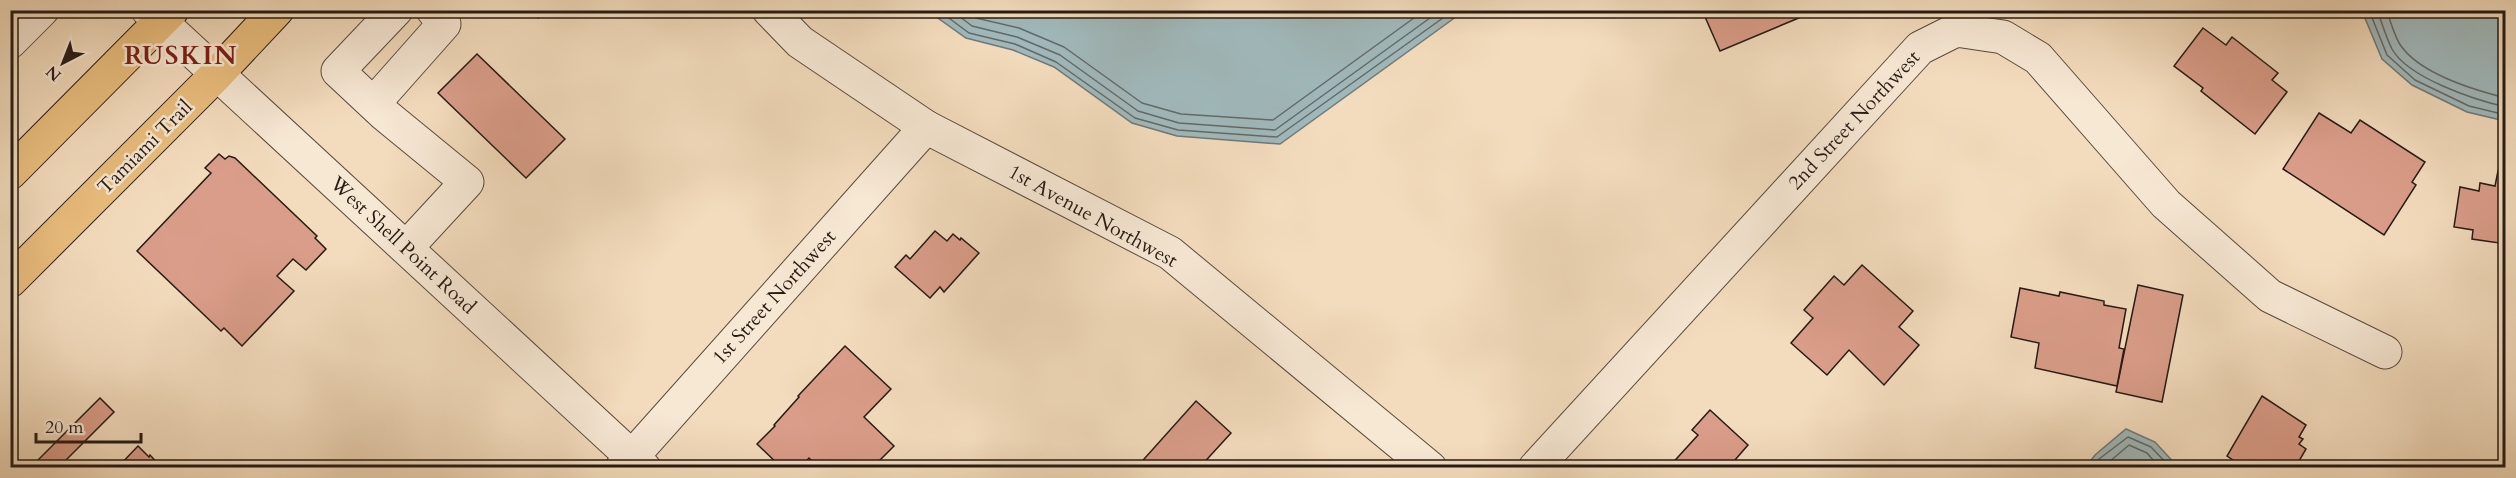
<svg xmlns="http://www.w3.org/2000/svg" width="2516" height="478" viewBox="0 0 2516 478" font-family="Cardo,serif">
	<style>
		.water { fill: #a0b9bc; stroke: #6f7a79; stroke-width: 1.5 }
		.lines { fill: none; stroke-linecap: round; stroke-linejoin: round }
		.shore { stroke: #626a68; stroke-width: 1.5 }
		.building { fill: #da9d89; stroke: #251b14; stroke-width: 1.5 }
		.minor-casing { stroke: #584b3e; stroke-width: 35 }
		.major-casing { stroke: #251b14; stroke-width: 35 }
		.minor { stroke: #f7e8d4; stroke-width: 33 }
		.major { stroke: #eabe7e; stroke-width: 33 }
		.labels { text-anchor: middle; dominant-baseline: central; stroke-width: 5; stroke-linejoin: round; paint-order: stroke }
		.street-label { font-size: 20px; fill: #251b14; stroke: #f7e8d4 }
		.district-label { font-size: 26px; font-weight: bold; letter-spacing: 1.5px; fill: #7a1f14; stroke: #f7e8d4 }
	</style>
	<rect width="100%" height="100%" fill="#f3dcbd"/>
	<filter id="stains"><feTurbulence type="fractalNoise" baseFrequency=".00333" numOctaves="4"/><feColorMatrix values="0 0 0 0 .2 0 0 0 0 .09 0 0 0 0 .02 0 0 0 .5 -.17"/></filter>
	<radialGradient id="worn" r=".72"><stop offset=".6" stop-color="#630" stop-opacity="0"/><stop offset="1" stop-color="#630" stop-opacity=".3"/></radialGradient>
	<!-- water -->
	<g class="water">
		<polygon points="928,11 1464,11 1280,144 1177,136 1132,123 1054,67 1013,50 966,38"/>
		<polygon points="2362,11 2505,11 2505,121 2467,112 2412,85 2382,59"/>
		<polygon points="2126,429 2155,442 2178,467 2086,467 2095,455"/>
	</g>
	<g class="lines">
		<!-- shore -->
		<g class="shore">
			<polyline points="938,10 969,33 1015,44 1056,62 1135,118 1178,130 1277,137 1454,10"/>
			<polyline points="951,10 972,26 1017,37 1060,55 1138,111 1179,123 1275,130 1441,10"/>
			<polyline points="966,10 976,18 1019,28 1064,47 1142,103 1181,114 1273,120 1425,10"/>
			<polyline points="2369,10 2387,55 2415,80 2469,106 2506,115"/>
			<path d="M2377 10C2382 23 2386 37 2392 49 2408 78 2475 100 2506 107"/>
			<path d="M2386 10C2391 21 2394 36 2401 46 2421 74 2474 90 2506 98"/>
			<polyline points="2093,468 2099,459 2128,437 2151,447 2171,468"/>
			<polyline points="2102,468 2129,445 2147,453 2160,468"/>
		</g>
	</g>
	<!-- building -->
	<g class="building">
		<polygon points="530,10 545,10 538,18"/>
		<polygon points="1702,10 1798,10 1801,17 1720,51"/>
		<polygon points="2203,28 2226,45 2232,37 2278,73 2272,80 2287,92 2255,134 2201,91 2203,88 2174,66"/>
		<polygon points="477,54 565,139 526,178 438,93"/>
		<polygon points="2319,113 2351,133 2360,120 2425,162 2412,182 2416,185 2384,235 2283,169"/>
		<polygon points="219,154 225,159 229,156 235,158 317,236 315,238 326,249 306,270 293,259 277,276 294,291 242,346 224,328 221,331 137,251 211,173 205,168"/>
		<polygon points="2498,171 2506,173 2506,244 2472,239 2473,230 2454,227 2460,187 2479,191 2480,183 2495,186"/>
		<polygon points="935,231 947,241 953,234 960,240 961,238 979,253 944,292 940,287 930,298 895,267 906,255 910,259"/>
		<polygon points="1862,265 1913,311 1899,327 1919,345 1884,385 1849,350 1827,375 1791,343 1813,318 1804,310 1834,276 1844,285"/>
		<polygon points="2138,285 2183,295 2162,402 2116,392"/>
		<polygon points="2020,288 2059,296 2060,292 2104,301 2104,305 2126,309 2119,348 2124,349 2117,386 2035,368 2039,343 2011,337"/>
		<polygon points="845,346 891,389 864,417 894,446 878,462 883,468 814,468 816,465 809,458 800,468 782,468 757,444 775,426 774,425 799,397 798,396"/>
		<polygon points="2262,396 2306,425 2299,437 2303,439 2299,444 2306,449 2295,468 2245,468 2227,456"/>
		<polygon points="100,398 114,412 58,468 39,468 35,463"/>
		<polygon points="1196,401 1231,433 1199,468 1136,468"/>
		<polygon points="1710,410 1748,445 1728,468 1668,468 1698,435 1692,430"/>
		<polygon points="138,446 149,457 150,455 162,468 117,468"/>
	</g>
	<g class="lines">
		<defs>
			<g id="minor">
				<polyline points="148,10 644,468"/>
				<polyline points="396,10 338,71 384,114 467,182 406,248"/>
				<polyline points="769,10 800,42 926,127 1170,253 1430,468"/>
				<polyline points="10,42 42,10"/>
				<polyline points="374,103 444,24 433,10"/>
				<polyline points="622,468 926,127"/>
				<polyline points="1535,468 1920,48 1956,30 2003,37 2038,58 2166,204 2270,296 2385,352"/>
			</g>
			<g id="major">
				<polyline points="10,173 172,10"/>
				<polyline points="10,281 217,74 277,10"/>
			</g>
		</defs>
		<!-- minor casing -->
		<use href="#minor" class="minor-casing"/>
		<!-- major casing -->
		<use href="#major" class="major-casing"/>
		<!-- minor -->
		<use href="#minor" class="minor"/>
		<!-- major -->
		<use href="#major" class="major"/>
	</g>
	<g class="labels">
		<!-- street labels -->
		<g class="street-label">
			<text transform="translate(1854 120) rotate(-47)">2nd Street Northwest</text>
			<text transform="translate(145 147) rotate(-45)">Tamiami Trail</text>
			<text transform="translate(1093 216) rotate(29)">1st Avenue Northwest</text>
			<text transform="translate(403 245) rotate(43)">West Shell Point Road</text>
			<text transform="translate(774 297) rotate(-48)">1st Street Northwest</text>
		</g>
		<!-- district labels -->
		<g class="district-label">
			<text x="181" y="55">RUSKIN</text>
		</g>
	</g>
	<!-- margin -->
	<rect width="2516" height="478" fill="none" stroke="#f3dcbd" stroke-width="36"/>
	<rect x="12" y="12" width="2492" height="454" fill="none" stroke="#251b14" stroke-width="3"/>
	<rect x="18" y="18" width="2480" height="442" fill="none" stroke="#251b14" stroke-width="1.5"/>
	<!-- north arrow -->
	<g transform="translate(63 63) rotate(222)" stroke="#f7e8d4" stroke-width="4.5" paint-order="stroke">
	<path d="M0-4.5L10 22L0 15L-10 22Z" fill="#251b14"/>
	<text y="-9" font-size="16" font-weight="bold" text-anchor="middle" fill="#251b14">N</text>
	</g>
	<!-- scale -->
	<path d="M36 433v9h105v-9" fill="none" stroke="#251b14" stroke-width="3"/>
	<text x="45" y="433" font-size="18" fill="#251b14" stroke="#f7e8d4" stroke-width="4.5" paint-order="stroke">20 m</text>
	<rect width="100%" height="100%" filter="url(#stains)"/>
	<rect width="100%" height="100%" fill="url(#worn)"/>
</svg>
